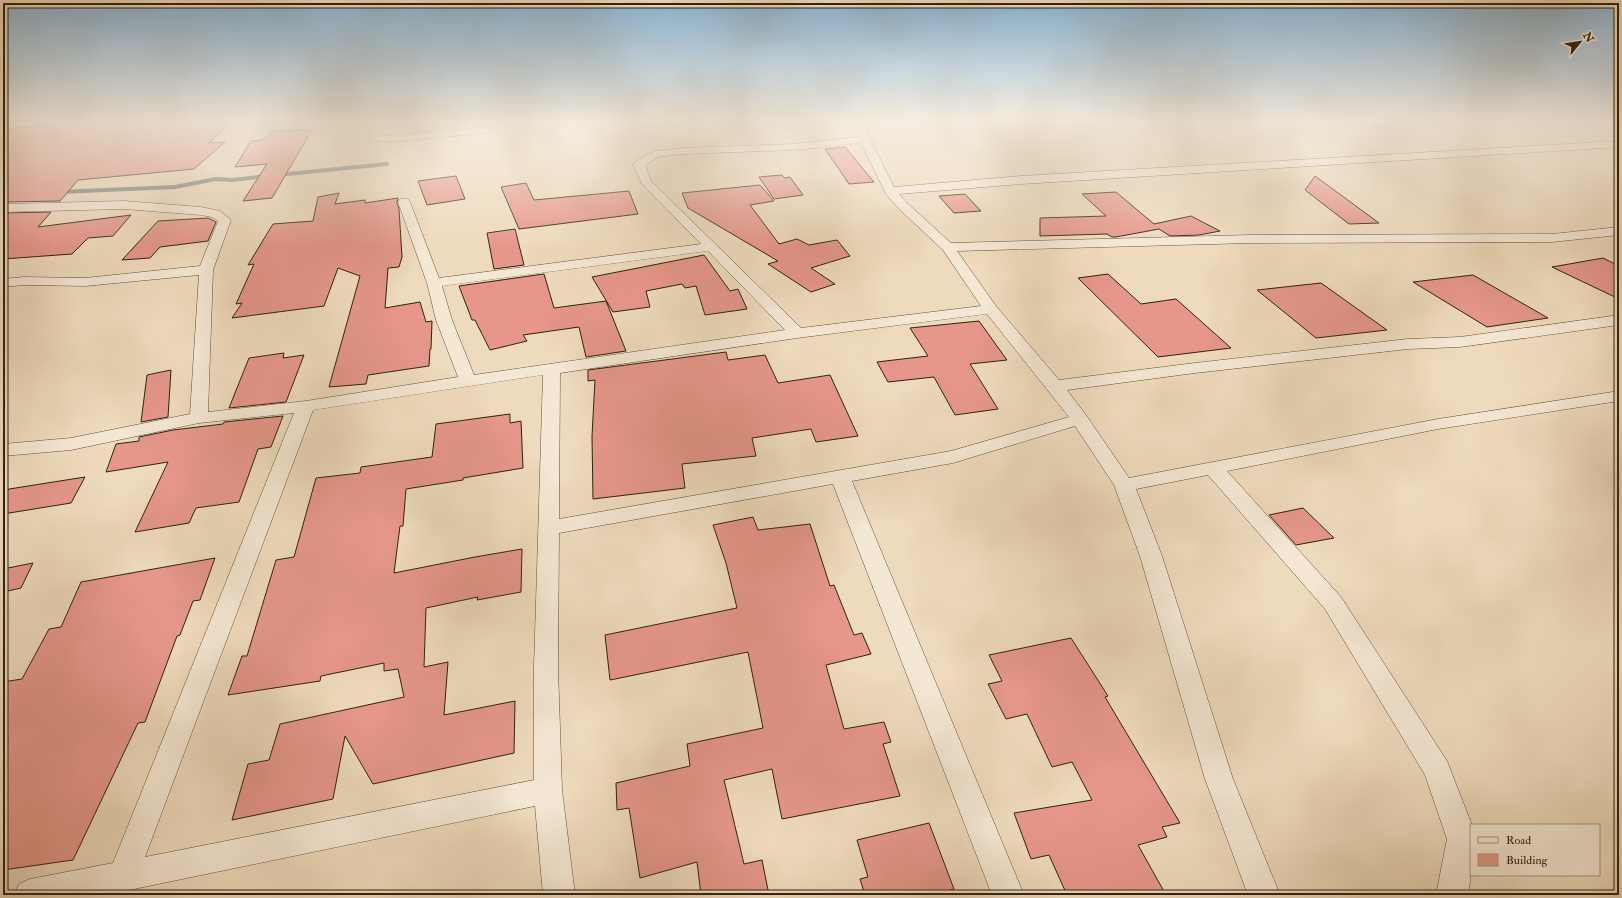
<svg xmlns="http://www.w3.org/2000/svg" width="1622" height="898" viewBox="0 0 1622 898" font-family="'IM FELL Double Pica',serif">
	<style>
		.lines { fill: none; stroke-linecap: round; stroke-linejoin: round }
		.stream { stroke: #717c77; stroke-width: 4 }
		.building { fill: #e6978a; stroke: #2e2212 }
		.street-casing { stroke: #5e503c; stroke-width: 1 }
		.street { fill: #f4e7d3; fill-rule: evenodd }
	</style>
	<rect width="100%" height="100%" fill="#eedabc"/>
	<filter id="stains"><feTurbulence type="fractalNoise" baseFrequency=".005" numOctaves="4"/><feColorMatrix values="0 0 0 0 .2 0 0 0 0 .09 0 0 0 0 .02 0 0 0 .5 -.17"/></filter>
	<radialGradient id="worn" r=".72"><stop offset=".6" stop-color="#630" stop-opacity="0"/><stop offset="1" stop-color="#630" stop-opacity=".3"/></radialGradient>
	<g class="lines">
		<!-- stream -->
		<g class="stream">
			<polyline points="277,175 387,164"/>
			<polyline points="59,192 175,187 216,179 232,180 267,176"/>
		</g>
	</g>
	<!-- building -->
	<g class="building">
		<polygon points="153,121 231,121 209,143 225,142 194,169 78,180 60,201 3,202 3,129 92,122 89,123"/>
		<polygon points="312,130 272,198 243,201 267,164 235,167 251,141 262,140 274,131"/>
		<polygon points="845,147 874,182 849,184 825,149"/>
		<polygon points="782,175 785,178 790,177 803,195 774,199 759,177"/>
		<polygon points="456,176 465,199 427,205 418,181"/>
		<polygon points="1315,176 1379,223 1349,224 1305,190"/>
		<polygon points="526,183 534,200 629,191 638,214 519,229 501,187"/>
		<polygon points="760,185 774,201 750,205 779,244 797,239 809,245 837,240 850,256 811,268 835,284 811,292 768,264 778,261 688,208 682,193"/>
		<polygon points="1116,192 1154,224 1191,216 1220,231 1199,235 1170,236 1159,229 1116,237 1112,237 1107,234 1040,236 1040,218 1106,216 1082,194"/>
		<polygon points="339,193 335,204 365,200 365,203 398,198 397,203 399,209 402,257 399,267 388,268 385,308 420,302 426,322 432,321 431,349 430,349 429,366 368,375 366,384 329,387 360,276 338,268 324,306 232,318 242,303 236,304 254,264 248,265 273,224 313,221 318,197"/>
		<polygon points="965,194 981,211 954,213 939,196"/>
		<polygon points="51,212 38,227 131,215 113,236 88,238 72,254 3,259 3,213"/>
		<polygon points="208,218 216,222 208,241 160,247 150,258 122,260 158,221"/>
		<polygon points="515,229 524,265 494,269 487,233"/>
		<polygon points="704,255 730,291 738,289 747,309 705,315 696,286 685,288 682,284 646,291 650,307 613,312 592,277"/>
		<polygon points="1603,258 1619,266 1619,299 1552,267"/>
		<polygon points="544,274 554,308 606,301 626,351 586,357 579,327 523,335 527,341 490,350 475,320 472,320 459,286"/>
		<polygon points="1108,274 1141,304 1176,299 1231,348 1158,357 1078,278"/>
		<polygon points="1473,275 1548,318 1487,327 1413,282"/>
		<polygon points="1321,283 1387,330 1316,338 1257,290"/>
		<polygon points="979,321 1007,360 970,364 998,409 955,415 934,377 888,382 877,362 928,356 910,328"/>
		<polygon points="726,352 728,360 765,355 778,383 830,375 858,436 816,442 811,429 752,438 756,456 682,464 685,488 593,499 592,436 595,380 588,381 588,370"/>
		<polygon points="284,353 283,358 304,355 286,402 229,408 249,358"/>
		<polygon points="171,370 168,417 141,422 147,375"/>
		<polygon points="510,414 510,423 521,421 523,468 463,478 463,480 406,489 403,526 400,526 394,573 475,557 522,549 521,592 477,600 478,597 426,608 424,667 448,662 444,715 515,701 514,753 373,784 345,736 333,799 232,820 248,764 269,760 280,724 404,697 398,669 384,671 384,663 321,676 320,681 228,695 242,656 247,656 276,560 294,557 316,478 360,473 361,467 432,457 436,424"/>
		<polygon points="283,416 271,447 258,449 239,502 196,508 189,523 135,532 168,462 106,472 116,444 139,441 139,437 173,430 223,424 224,422"/>
		<polygon points="85,477 71,503 3,514 3,490"/>
		<polygon points="1303,508 1334,538 1296,545 1269,515"/>
		<polygon points="753,517 758,530 810,524 830,586 834,585 854,635 862,633 871,654 826,665 844,729 884,722 891,742 883,744 900,796 782,819 772,769 724,780 744,864 762,860 769,895 701,895 697,862 640,878 629,808 617,810 616,783 690,766 687,744 763,728 748,652 610,680 605,635 737,608 726,563 713,525"/>
		<polygon points="215,558 200,600 193,601 180,635 177,636 145,722 138,723 73,860 3,870 3,682 22,679 49,629 61,627 81,582"/>
		<polygon points="33,563 21,588 3,592 3,569"/>
		<polygon points="1071,638 1108,696 1105,697 1180,823 1162,827 1167,837 1138,845 1166,895 1067,895 1049,855 1031,859 1014,813 1092,800 1072,762 1052,767 1027,714 1006,719 988,684 1002,681 989,655"/>
		<polygon points="929,823 954,889 931,895 865,895 860,879 868,877 857,840"/>
	</g>
	<g class="lines">
		<defs>
			<g id="street">
				<polygon points="374,121 384,121 379,135 383,136 487,127 492,130 487,133 383,142 371,139 369,135"/>
				<path d="M854 121H864L870 139 894 187 1021 176 1619 141V147L1021 184 899 194 907 203 951 243 1250 235 1552 234 1619 227V235L1552 242 1250 243 957 251 996 306 1059 380 1195 363 1408 339 1460 337 1619 315V325L1460 347 1408 349 1195 373 1067 390 1086 415 1129 478 1438 419 1619 391V401L1438 429 1227 471 1341 597 1447 761 1472 825 1471 874 1468 895H1436L1447 839 1425 775 1325 609 1208 475 1136 489 1162 556 1233 779 1280 895H1248L1205 779 1140 556 1114 485 1075 426 953 463 852 481 1024 895H992L833 484 559 533 558 667 562 790 575 895H543L535 806 105 895H14L19 884 30 879 113 863 294 413 199 423 71 450 3 456V444L71 438 190 414 199 275 85 286 24 285 3 287V279L24 277 85 278 200 266 218 221 212 217 201 215 124 209 3 212V204L124 201 201 207 220 211 231 220 213 270 208 412 306 401 458 377 436 320 427 283 398 202 400 199H408L410 202 439 278 701 244 642 184 633 164 635 162 655 151 684 148 794 144 859 137ZM861 143 886 194 899 209 943 250 981 306 801 328 651 181 645 165 658 157 684 154 794 150ZM708 251 785 330 474 375 452 320 442 286ZM987 314 1069 417 951 451 559 519 560 373 797 338ZM543 375 534 667V780L145 857 313 410Z"/>
			</g>
		</defs>
		<!-- street casing -->
		<use href="#street" class="street-casing"/>
		<!-- street -->
		<use href="#street" class="street"/>
	</g>
	<!-- sky -->
	<linearGradient id="sky" x2="0" y2="1"><stop stop-color="#8ab6d6"/><stop offset="0.49" stop-color="#f7eee1"/><stop offset="1" stop-color="#f7eee1" stop-opacity="0"/></linearGradient>
	<rect width="1622" height="247" fill="url(#sky)"/>
	<!-- margin -->
	<rect width="1622" height="898" fill="none" stroke="#eedabc" stroke-width="16"/>
	<rect x="4" y="4" width="1614" height="890" fill="none" stroke="#2e2212" stroke-width="2"/>
	<rect x="8" y="8" width="1606" height="882" fill="none" stroke="#2e2212"/>
	<!-- legend -->
	<rect x="1470" y="824" width="130" height="52" fill="#f4e7d3" stroke="#a59886"/>
	<rect x="1478" y="837" width="20" height="6" fill="#f4e7d3" stroke="#a59886"/>
	<text x="1506" y="844" font-size="12" fill="#2e2212">Road</text>
	<rect x="1478" y="854" width="20" height="12" fill="#e6978a" stroke="#a59886"/>
	<text x="1506" y="864" font-size="12" fill="#2e2212">Building</text>
	<!-- north arrow -->
	<g transform="translate(1580 42) rotate(60)" stroke="#f4e7d3" stroke-width="3" paint-order="stroke">
	<path d="M0-3L7 15L0 10L-7 15Z" fill="#2e2212"/>
	<text y="-6" font-size="11" font-weight="bold" text-anchor="middle" fill="#2e2212">N</text>
	</g>
	<rect width="100%" height="100%" filter="url(#stains)"/>
	<rect width="100%" height="100%" fill="url(#worn)"/>
</svg>
